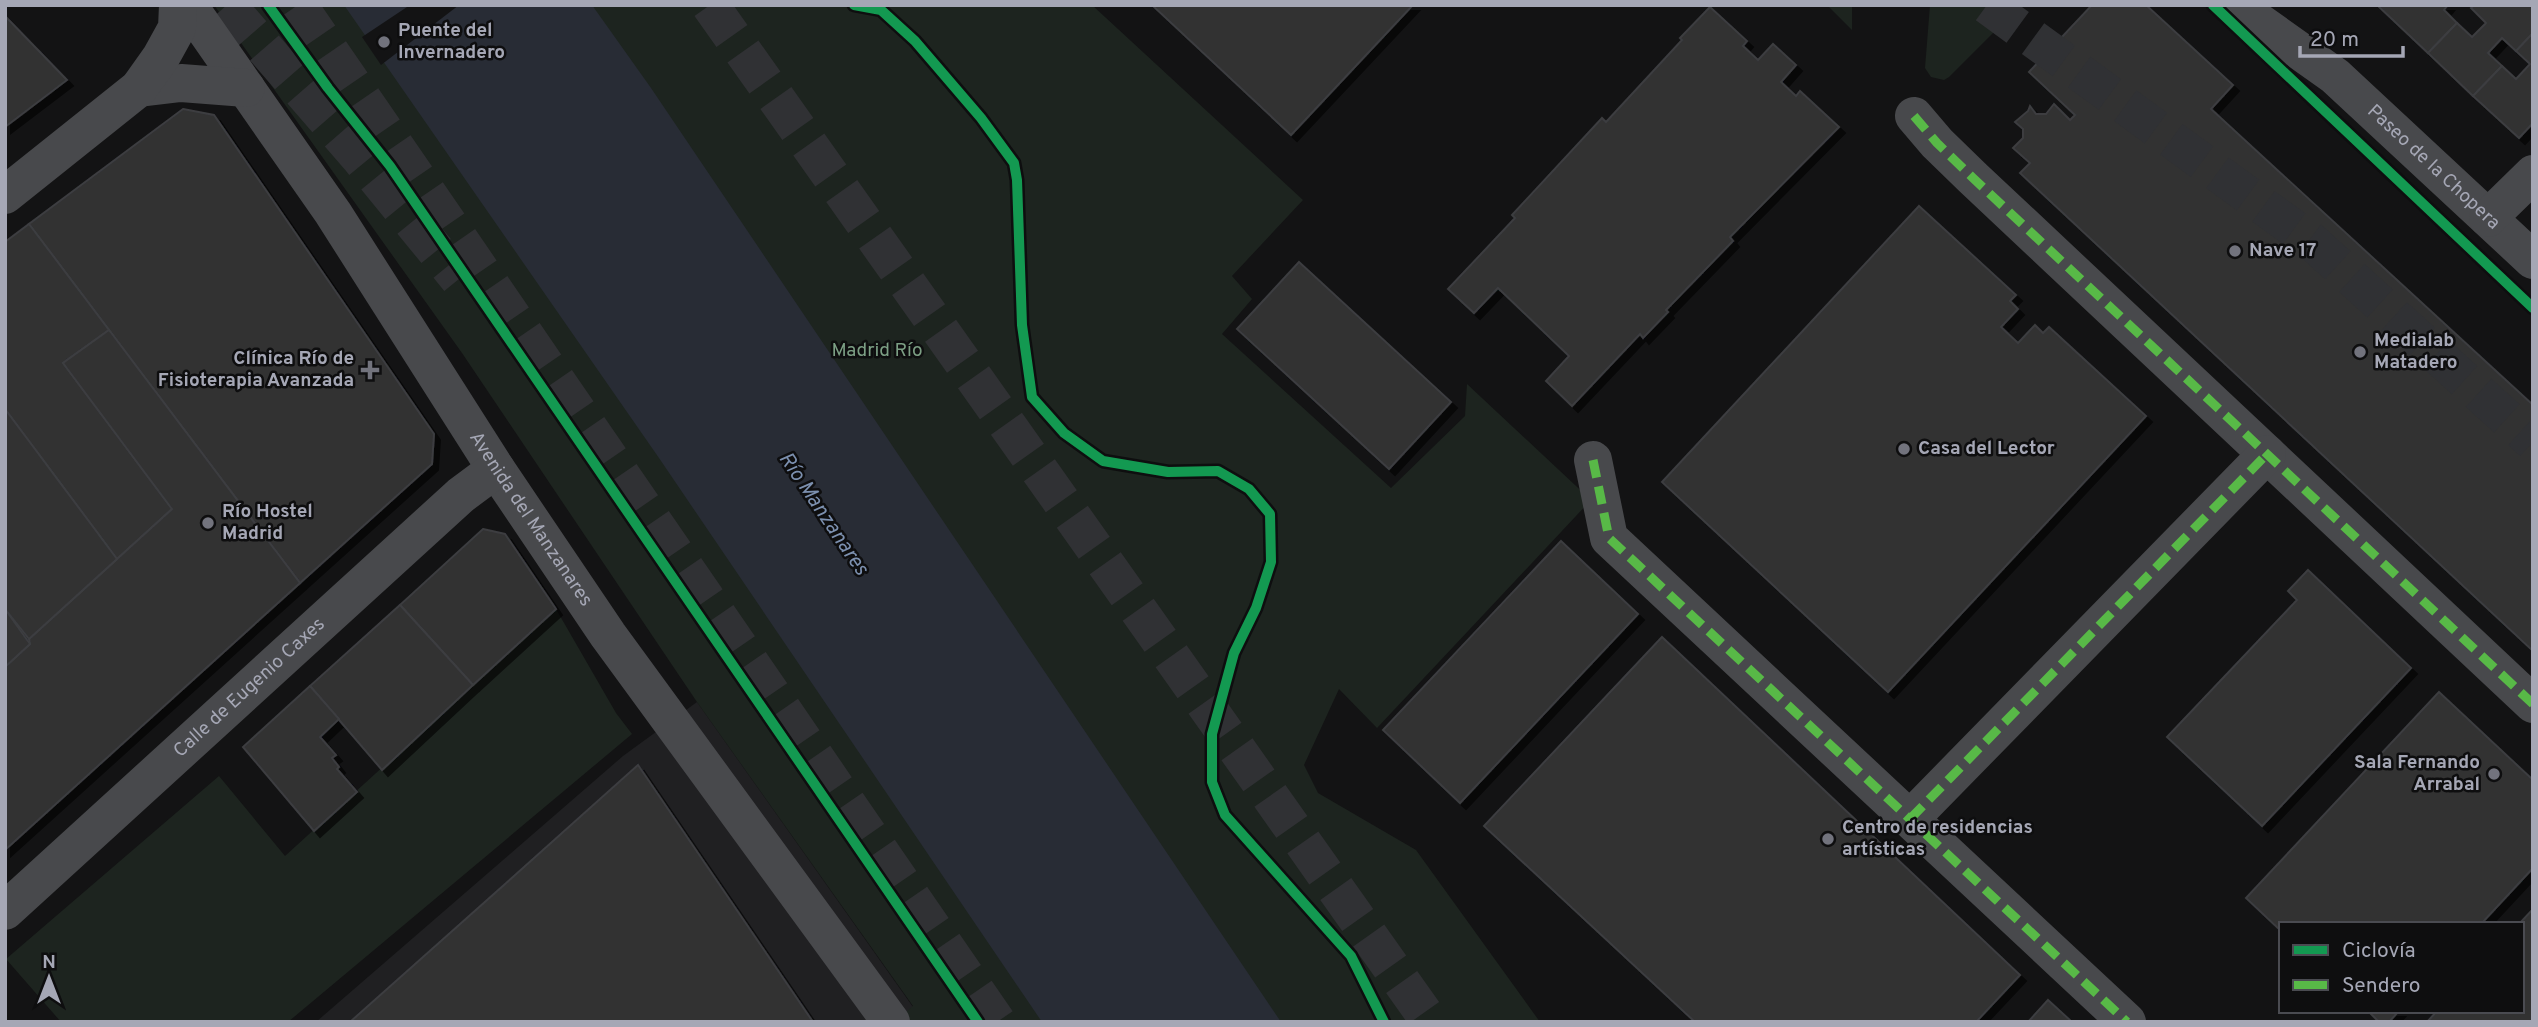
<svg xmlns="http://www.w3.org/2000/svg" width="2538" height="1027" viewBox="0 0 2538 1027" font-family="Overpass,sans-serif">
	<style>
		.built { fill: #202022 }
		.green { fill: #1d241f }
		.water { fill: #282c35 }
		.pier { fill: #131314 }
		.building { fill: #313133; stroke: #3c3d40; stroke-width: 2; filter: url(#shadow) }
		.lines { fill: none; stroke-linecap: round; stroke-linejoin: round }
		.highway-tunnel { stroke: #303134; stroke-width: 38; stroke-dasharray: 38 19; stroke-linecap: butt }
		.minor { stroke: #48494c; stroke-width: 38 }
		.quiet { stroke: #58b947; stroke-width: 9; stroke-dasharray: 18 9; stroke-linecap: butt }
		.cycleway-casing { stroke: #0e0e0f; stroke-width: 15 }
		.cycleway { stroke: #139951; stroke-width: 10 }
		.poi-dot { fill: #72737d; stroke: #0e0e0f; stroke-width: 2.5 }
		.labels { text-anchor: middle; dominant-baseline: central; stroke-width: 5; stroke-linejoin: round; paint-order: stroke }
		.poi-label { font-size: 19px; font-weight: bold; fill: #a5a7b5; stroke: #0e0e0f; text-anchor: start }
		.street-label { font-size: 19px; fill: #a5a7b5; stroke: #0e0e0f }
		.park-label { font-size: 19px; fill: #7c9f84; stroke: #0e0e0f }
		.water-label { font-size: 21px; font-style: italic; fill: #7c90af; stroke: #0e0e0f }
	</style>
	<defs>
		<filter id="shadow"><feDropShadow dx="6" dy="6" stdDeviation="0" flood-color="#0009"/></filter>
	</defs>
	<rect width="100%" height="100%" fill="#131314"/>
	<!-- built -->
	<polygon class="built" points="697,702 913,1007 905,1022 316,1022 623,756"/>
	<!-- green -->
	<g class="green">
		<polygon points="214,5 1092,5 1303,200 1232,276 1252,299 1222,334 1391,488 1465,416 1467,384 1591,500 1377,728 1339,689 1304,765 1318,793 1416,850 1540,1022 905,1022 901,1016 913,1006 697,702 462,353"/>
		<polygon points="1827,5 1852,5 1852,30"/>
		<polygon points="1930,5 1987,5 2001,18 2000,26 1949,77 1944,80 1931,77 1925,68"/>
		<polygon points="556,609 616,713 632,734 288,1022 61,1022 6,959 219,776 285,856"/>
	</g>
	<!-- water -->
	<polygon class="water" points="344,5 592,5 651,88 1281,1022 1042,1022 659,458"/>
	<!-- pier -->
	<polygon class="pier" points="410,5 459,5 381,65 362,37"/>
	<!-- building -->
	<g class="building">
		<polygon points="1152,5 1413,5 1291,135"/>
		<polygon points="2092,5 2146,5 2233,85 2211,109 2533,405 2533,651 2020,173 2030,163 2013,148 2023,138 2023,129 2015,122 2028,111 2030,106 2036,114 2046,114 2054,104 2070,120 2075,115 2029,72"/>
		<polygon points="2377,5 2448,5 2444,10 2457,23 2428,53"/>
		<polygon points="2474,5 2531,5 2533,7 2533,33 2516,51 2502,38 2488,53 2502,66 2473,96 2428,53 2457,23 2472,37 2486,23 2471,8"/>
		<polygon points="1710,7 1747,41 1743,46 1758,60 1773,44 1796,65 1781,82 1796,96 1800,91 1839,127 1730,237 1733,241 1666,310 1668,312 1643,338 1640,334 1572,406 1546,381 1569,356 1498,288 1474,313 1448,289 1515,218 1512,215 1602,118 1606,122 1682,40 1680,38"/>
		<polygon points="5,16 67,80 5,127"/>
		<polygon points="2533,33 2533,123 2519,138 2473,96 2502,66 2516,79 2530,64 2516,51"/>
		<polygon points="183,109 214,115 434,434 432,464 300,583 29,224"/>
		<polygon points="1919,206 2016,295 2010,301 2018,309 2001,327 2018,343 2035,325 2043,333 2049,327 2146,416 1888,692 1662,482"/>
		<polygon points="29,224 109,330 63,363 172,509 117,559 5,409 5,242"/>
		<polygon points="1299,262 1451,402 1389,469 1237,329"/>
		<polygon points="109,330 300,583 5,850 5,667 30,644 29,639 172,509 63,363"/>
		<polygon points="5,409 117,559 29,639 5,609"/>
		<polygon points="483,529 505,534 556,609 473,685 400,605"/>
		<polygon points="1561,541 1638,614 1460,803 1383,730"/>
		<polygon points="2308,570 2411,668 2262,826 2167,737 2297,600 2288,591"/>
		<polygon points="400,605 473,685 382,770 310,686"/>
		<polygon points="5,609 30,644 5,667"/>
		<polygon points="1662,637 2020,975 1976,1022 1695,1022 1484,826"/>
		<polygon points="310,686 339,719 320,737 336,755 332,758 339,767 337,769 357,792 314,831 243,747"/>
		<polygon points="2439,692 2533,780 2533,868 2481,924 2281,924 2281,931 2246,898"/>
		<polygon points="638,765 813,1022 350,1022 514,876"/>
		<polygon points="2533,909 2533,1022 2427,1022 2437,1011 2522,1011 2522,924 2519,924"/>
		<polygon points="2048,1000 2072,1022 2028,1022"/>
		<polygon points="2368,1011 2399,1011 2389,1022 2379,1022"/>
	</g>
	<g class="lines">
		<!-- highway-tunnel -->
		<g class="highway-tunnel">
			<polyline points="227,5 360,158 459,279"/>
			<polyline points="298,5 997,1022"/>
			<polyline points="710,5 1430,1022"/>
			<polyline points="1987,5 2311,241 2533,442"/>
		</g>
		<!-- minor -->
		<g class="minor">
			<path id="s1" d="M188 5 333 213 496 469 608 635 891 1022"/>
			<path id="s2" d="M2235 5 2335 76 2533 260"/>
			<polyline points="139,88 181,83 246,88"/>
			<polyline points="1914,116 1937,143 1973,178 2533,704"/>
			<polyline points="5,195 139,88 161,57 177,28 178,5"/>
			<polyline points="2488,218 2533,174"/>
			<polyline points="1593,460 1609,538 2127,1022"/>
			<polyline points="1910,819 2267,454"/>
			<path id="s3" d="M5 911 461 495 496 469"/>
		</g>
		<!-- quiet -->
		<g class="quiet">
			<polyline points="1914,116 1937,143 1973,178 2533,704"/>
			<polyline points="1593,460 1609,538 2127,1022"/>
			<polyline points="1910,819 2267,454"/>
		</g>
		<defs>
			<g id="cycleway">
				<polyline points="268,5 328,88 390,166 978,1022"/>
				<polyline points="854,5 881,10 915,41 981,118 1014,163 1017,180 1022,325 1032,397 1064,433 1103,461 1168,472 1218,471 1249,489 1270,514 1271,562 1256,608 1234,653 1212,734 1212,782 1225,815 1351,956 1384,1022"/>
				<polyline points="2213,5 2533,308"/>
			</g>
		</defs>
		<!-- cycleway casing -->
		<use href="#cycleway" class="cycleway-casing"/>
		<!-- cycleway -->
		<use href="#cycleway" class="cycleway"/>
	</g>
	<!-- markers -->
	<g class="poi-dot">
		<circle cx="384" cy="42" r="7"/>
		<circle cx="2235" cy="251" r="7"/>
		<circle cx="2360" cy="352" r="7"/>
		<path d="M366.5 359.5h7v7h7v7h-7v7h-7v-7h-7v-7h7z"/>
		<circle cx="1904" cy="449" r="7"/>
		<circle cx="208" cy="523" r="7"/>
		<circle cx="2494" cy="774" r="7"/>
		<circle cx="1828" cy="839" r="7"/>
	</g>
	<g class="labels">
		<!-- poi labels -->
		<g class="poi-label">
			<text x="398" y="31">Puente del<tspan x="398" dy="22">Invernadero</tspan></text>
			<text x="2249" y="251">Nave 17</text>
			<text x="2374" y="341">Medialab<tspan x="2374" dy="22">Matadero</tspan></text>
			<text x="354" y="359" text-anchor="end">Clínica Río de<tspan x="354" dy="22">Fisioterapia Avanzada</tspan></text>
			<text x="1918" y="449">Casa del Lector</text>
			<text x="222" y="512">Río Hostel<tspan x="222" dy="22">Madrid</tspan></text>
			<text x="2480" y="763" text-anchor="end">Sala Fernando<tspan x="2480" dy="22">Arrabal</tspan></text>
			<text x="1842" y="828">Centro de residencias<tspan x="1842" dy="22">artísticas</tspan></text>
		</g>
		<!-- street labels -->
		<g class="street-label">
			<text stroke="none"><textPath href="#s2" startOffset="257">Paseo de la Chopera</textPath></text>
			<text stroke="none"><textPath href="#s1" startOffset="618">Avenida del Manzanares</textPath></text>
			<text stroke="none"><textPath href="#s3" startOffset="331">Calle de Eugenio Caxes</textPath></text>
		</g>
		<!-- park labels -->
		<g class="park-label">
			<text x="877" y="351">Madrid Río</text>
		</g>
		<!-- water labels -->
		<g class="water-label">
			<text transform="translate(823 514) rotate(56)">Río Manzanares</text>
		</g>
	</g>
	<!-- border -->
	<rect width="2538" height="1027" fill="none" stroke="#a5a7b5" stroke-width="14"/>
	<!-- legend -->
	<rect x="2279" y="922" width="245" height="91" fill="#0e0e0f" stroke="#4a4b51" stroke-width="2"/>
	<rect x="2293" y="945" width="35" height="10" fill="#139951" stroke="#4a4b51" stroke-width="2"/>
	<text x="2342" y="957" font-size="21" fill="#a5a7b5">Ciclovía</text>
	<rect x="2293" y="980" width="35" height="10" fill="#58b947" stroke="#4a4b51" stroke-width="2"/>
	<text x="2342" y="992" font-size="21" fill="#a5a7b5">Sendero</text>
	<!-- north arrow -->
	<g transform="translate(49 978)" stroke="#0e0e0f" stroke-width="5" paint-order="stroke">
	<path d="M0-5L12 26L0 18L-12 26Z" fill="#a5a7b5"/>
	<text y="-10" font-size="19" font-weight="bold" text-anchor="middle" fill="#a5a7b5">N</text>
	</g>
	<!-- scale -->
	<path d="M2300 46v10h103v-10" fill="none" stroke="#a5a7b5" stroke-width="3.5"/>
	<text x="2310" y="46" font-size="21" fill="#a5a7b5" stroke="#0e0e0f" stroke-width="5" paint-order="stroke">20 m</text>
</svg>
